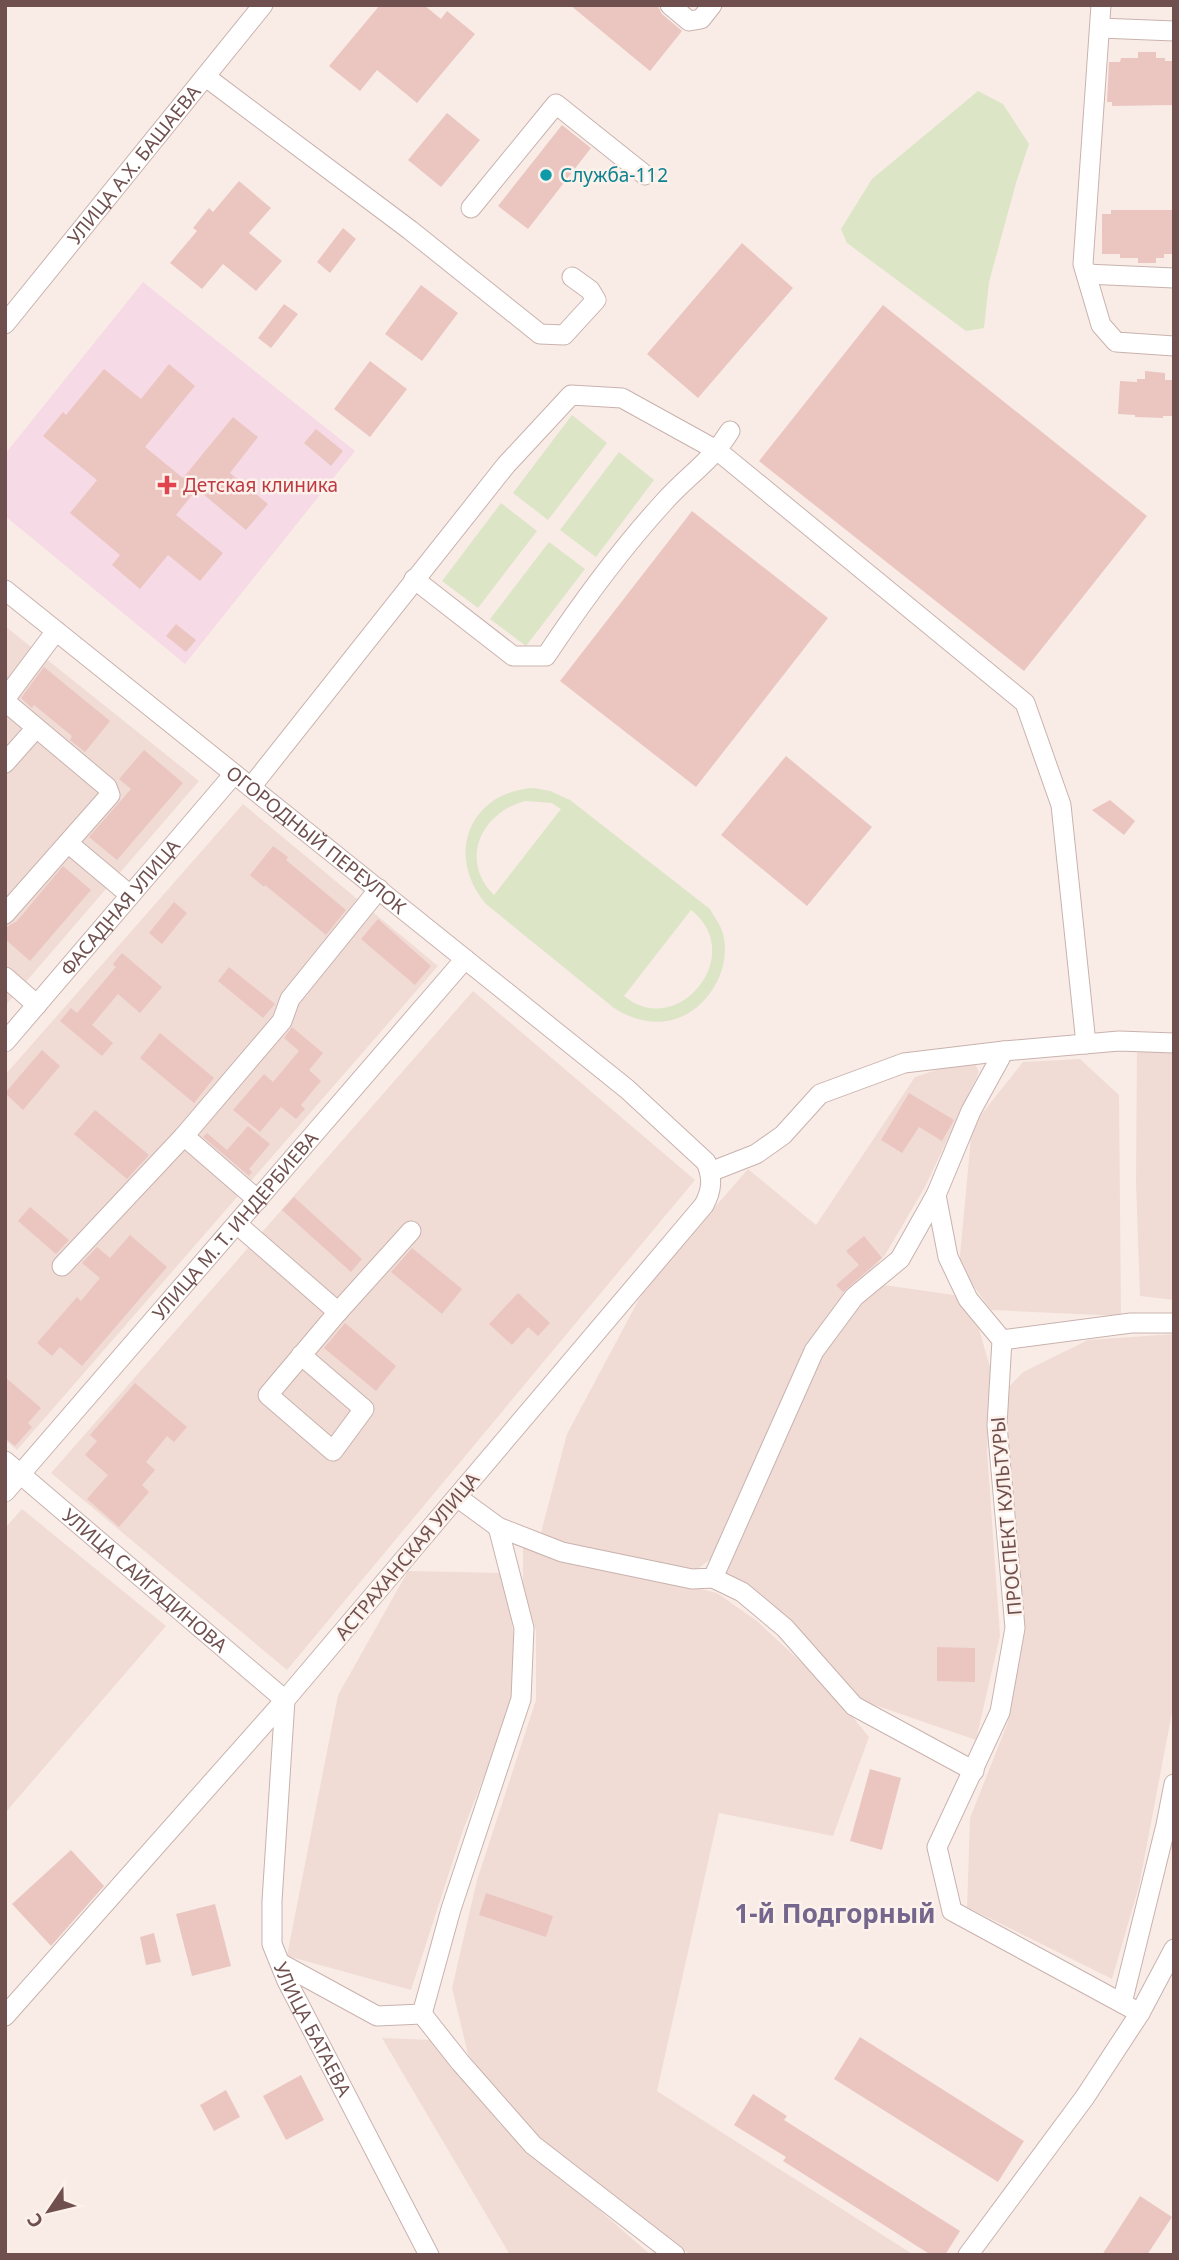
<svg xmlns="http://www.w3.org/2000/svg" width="1179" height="2260" viewBox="0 0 1179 2260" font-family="'Noto Sans',sans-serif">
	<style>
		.residential { fill: #f0dcd5 }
		.medical { fill: #f6dae6 }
		.green { fill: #dce5c6; fill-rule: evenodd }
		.building { fill: #ebc6c1 }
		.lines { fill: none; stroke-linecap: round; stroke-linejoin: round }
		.minor-casing { stroke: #c9b2ae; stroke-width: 21 }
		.minor { stroke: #fff; stroke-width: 19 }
		.culture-dot { fill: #0f9aa8; stroke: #fdf1ec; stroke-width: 2.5 }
		.health-dot { fill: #e0444e; stroke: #fdf1ec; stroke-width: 2.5 }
		.labels { text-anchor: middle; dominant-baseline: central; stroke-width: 5; stroke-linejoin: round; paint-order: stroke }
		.street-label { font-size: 19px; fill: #6f504e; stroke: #fdf1ec }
		.culture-label { font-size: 19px; fill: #0d838f; stroke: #fdf1ec; text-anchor: start }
		.health-label { font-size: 19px; fill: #be3a42; stroke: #fdf1ec; text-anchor: start }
		.district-label { font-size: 26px; font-weight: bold; fill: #74668c; stroke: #fdf1ec }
	</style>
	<rect width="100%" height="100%" fill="#f9ece6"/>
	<!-- residential -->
	<g class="residential">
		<polygon points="5,626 199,781 5,1006"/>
		<polygon points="243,804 438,966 17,1450 5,1440 5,1075"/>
		<polygon points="473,991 695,1180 287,1670 51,1473"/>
		<polygon points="1137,1046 1174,1047 1174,1300 1140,1296 1136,1183"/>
		<polygon points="972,1058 979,1072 925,1187 885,1255 844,1299 716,1555 692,1573 540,1536 567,1434 646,1286 748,1169 816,1225 915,1077"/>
		<polygon points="1080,1059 1119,1095 1121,1316 991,1310 959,1266 972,1126 1023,1062"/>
		<polygon points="877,1284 954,1295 979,1329 992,1374 987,1450 1000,1636 976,1740 863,1701 807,1638 755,1594 720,1572 820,1354"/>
		<polygon points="1174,1334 1174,1702 1139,1886 1112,1979 967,1907 970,1818 1008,1722 1024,1635 1002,1431 1006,1390 1023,1372 1088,1340"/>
		<polygon points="22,1509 166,1626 5,1813 5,1528"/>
		<polygon points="523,1544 717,1593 757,1621 830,1689 869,1737 833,1836 719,1813 657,2091 914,2255 691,2255 610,2195 528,2130 468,2054 452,1988 477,1880 536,1700 536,1631 523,1585"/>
		<polygon points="408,1571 504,1573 515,1644 514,1700 463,1830 411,1990 287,1956 338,1695"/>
		<polygon points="382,2038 432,2040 441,2046 499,2123 651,2255 510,2255"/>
	</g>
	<!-- medical -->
	<polygon class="medical" points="143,282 355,451 185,664 5,516 5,454"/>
	<!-- green -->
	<g class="green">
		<polygon points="978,91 1003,104 1029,144 1016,183 989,282 984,328 966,331 847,243 841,229 872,179"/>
		<polygon points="572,415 607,443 548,520 513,493"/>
		<polygon points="619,452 654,480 596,557 560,530"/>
		<polygon points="501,503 537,531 478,608 442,581"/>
		<polygon points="549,542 585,569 526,646 490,619"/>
		<path d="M534 788 550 791 570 800 710 909C714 917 721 925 723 934 732 969 708 1011 672 1020 652 1025 631 1019 614 1008L486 904C444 855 470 791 534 788ZM525 801 552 803 561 809 494 895C459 860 481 813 525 801ZM691 910C748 954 678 1041 624 996Z"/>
	</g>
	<!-- building -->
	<g class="building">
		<polygon points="380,5 424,5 441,19 447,11 475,34 417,103 377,70 360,91 329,66"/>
		<polygon points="570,5 657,5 662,14 682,31 650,71"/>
		<polygon points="1138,52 1156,52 1156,58 1165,58 1165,61 1174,61 1174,105 1112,106 1112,102 1107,102 1109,62 1120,62 1121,58 1138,58"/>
		<polygon points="447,113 480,140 441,187 408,160"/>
		<polygon points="562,125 591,148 528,229 498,206"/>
		<polygon points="239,181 271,208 249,233 282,261 256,291 223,264 202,289 170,263 197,231 193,228 209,208 213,212"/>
		<polygon points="1111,210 1173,210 1174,254 1164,254 1164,258 1156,258 1156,263 1138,263 1138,258 1120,258 1120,254 1102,254 1102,214 1111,214"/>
		<polygon points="343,228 356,239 330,273 317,262"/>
		<polygon points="742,243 793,288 698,398 647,354"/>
		<polygon points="421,285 458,313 422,361 385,334"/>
		<polygon points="284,304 298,314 271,348 258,338"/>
		<polygon points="883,305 1147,516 1024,671 759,461"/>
		<polygon points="370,361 407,389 370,437 334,409"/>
		<polygon points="169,364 195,386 145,447 183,478 233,417 258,437 230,473 268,504 246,530 197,489 176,515 223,553 200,581 168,555 140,589 112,565 120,555 70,513 97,480 43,436 63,412 66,415 104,369 141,399"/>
		<polygon points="1145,371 1165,373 1165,380 1174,380 1174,416 1163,416 1163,418 1135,417 1135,415 1118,414 1120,381 1137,382 1137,379 1145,379"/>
		<polygon points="316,429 343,451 331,466 304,443"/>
		<polygon points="692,511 828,618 696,787 560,681"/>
		<polygon points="176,624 196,640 186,652 166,636"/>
		<polygon points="44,667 110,721 85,752 70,740 72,736 34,705 32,708 21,698"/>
		<polygon points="144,750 183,783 117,860 89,837 131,789 119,779"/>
		<polygon points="786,756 872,827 807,906 721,835"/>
		<polygon points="1110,800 1135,821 1124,835 1092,810"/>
		<polygon points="273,846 288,857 286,860 346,910 326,935 265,885 264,887 250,875"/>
		<polygon points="63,866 91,890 30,961 5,939 5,928 17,921"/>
		<polygon points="174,902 187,913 162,944 149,933"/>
		<polygon points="378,919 431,966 415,985 361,939"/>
		<polygon points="122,953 162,987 140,1013 118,994 92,1025 113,1043 102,1056 60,1021 71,1008 77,1013 116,967 113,964"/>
		<polygon points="229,967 275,1004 263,1018 218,981"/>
		<polygon points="292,1027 323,1053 309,1070 321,1081 301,1105 305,1109 296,1119 281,1107 260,1132 233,1110 264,1074 273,1082 299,1051 284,1038"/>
		<polygon points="160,1033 214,1078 194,1103 140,1058"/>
		<polygon points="42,1050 60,1066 23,1110 5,1093"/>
		<polygon points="909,1093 954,1120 942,1141 919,1127 902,1153 881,1140"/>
		<polygon points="95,1110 149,1155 127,1179 74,1134"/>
		<polygon points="248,1126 270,1144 249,1169 252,1172 249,1176 203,1137 207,1133 227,1150"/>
		<polygon points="294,1197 362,1259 351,1272 282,1210"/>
		<polygon points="30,1207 69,1240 56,1254 18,1221"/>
		<polygon points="130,1235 167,1267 82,1366 60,1347 52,1356 37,1343 77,1297 81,1301 100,1278 82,1263 97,1247 110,1258"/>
		<polygon points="864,1236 882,1258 843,1292 836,1285 859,1265 846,1251"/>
		<polygon points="412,1248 462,1289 442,1314 391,1272"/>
		<polygon points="518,1293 550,1323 538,1336 528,1327 512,1345 489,1324"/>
		<polygon points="345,1323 396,1366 376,1391 324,1348"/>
		<polygon points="5,1377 41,1408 28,1423 32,1427 15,1446 5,1438"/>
		<polygon points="135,1383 187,1427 174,1442 167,1436 146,1462 155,1470 142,1485 149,1492 119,1527 87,1499 108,1475 85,1455 97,1441 90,1435"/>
		<polygon points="937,1647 975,1648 975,1682 937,1681"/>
		<polygon points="870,1769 901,1778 882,1850 850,1841"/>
		<polygon points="71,1850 104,1886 51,1946 12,1904"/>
		<polygon points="486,1893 553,1916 546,1937 479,1915"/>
		<polygon points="215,1904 231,1966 192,1976 176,1914"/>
		<polygon points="154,1933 161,1962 146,1965 140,1937"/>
		<polygon points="860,2037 1024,2141 998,2182 834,2079"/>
		<polygon points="301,2075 324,2120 286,2140 263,2096"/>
		<polygon points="226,2090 240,2117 214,2131 200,2105"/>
		<polygon points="753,2094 787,2116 784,2120 960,2231 945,2255 931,2255 783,2161 786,2157 734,2125"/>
		<polygon points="1140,2196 1172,2217 1147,2255 1102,2255"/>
	</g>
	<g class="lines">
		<defs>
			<g id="minor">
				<polyline points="670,5 689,21 701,19 712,5"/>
				<polyline points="1101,5 1083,264 1101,325 1116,342 1174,346"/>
				<polyline points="1100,28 1174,31"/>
				<polyline points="206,77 410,230 540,334 564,335 596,300 590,290 572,277"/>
				<polyline points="471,208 556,104 645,175"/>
				<polyline points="1086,274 1174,278"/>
				<path id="s1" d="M5 324 263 5"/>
				<path d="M414 579 513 656H546C582 602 620 550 664 502 687 476 711 462 730 431"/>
				<path id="s2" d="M5 590 627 1089 706 1162C713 1178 712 1190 704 1205L285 1700 5 2016"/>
				<polyline points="5,763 36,728"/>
				<polyline points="251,787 506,465 571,395 622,398 718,451 1025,703 1061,805 1086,1044"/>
				<polyline points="68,843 130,895"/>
				<polyline points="5,914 110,795 107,787 7,703 8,695 56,631"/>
				<polyline points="5,977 37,1005"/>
				<path id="s3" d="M5 1042 234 774"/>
				<polyline points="184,1136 258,1200"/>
				<polyline points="710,1172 756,1154 783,1135 820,1094 904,1063 1004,1051"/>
				<polyline points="237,1224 338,1312 411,1231"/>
				<polyline points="62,1266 184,1136 282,1021 290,999 379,889"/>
				<polyline points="1002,1340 1131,1323 1174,1323"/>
				<polyline points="301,1355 364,1409 333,1451 268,1395 338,1312"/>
				<path id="s4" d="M5 1461 285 1700 272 1901V1944L287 1981 429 2255"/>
				<path id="s5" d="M5 1492 465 959"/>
				<polyline points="457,1497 498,1527 562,1552 692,1579 713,1578 814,1351 854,1297 900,1259 936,1195"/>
				<polyline points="713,1578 742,1592 785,1628 854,1706 974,1771"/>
				<polyline points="280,1963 377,2016 422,2014 460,2062 533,2145 675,2255"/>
				<polyline points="1122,2003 1166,1825 1174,1784"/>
				<polyline points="1140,2013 952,1911 937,1847 1000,1712 1015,1628 997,1425 1002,1340 968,1299 948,1257 936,1195 971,1111 1004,1051 1119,1041 1174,1043"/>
				<polyline points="422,2014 451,1909 521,1699 524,1628 498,1527"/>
				<polyline points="968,2255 1085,2097 1140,2013 1174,1949"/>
			</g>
		</defs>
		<!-- minor casing -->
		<use href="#minor" class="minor-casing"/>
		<!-- minor -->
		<use href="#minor" class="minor"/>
	</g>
	<!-- markers -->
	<circle class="culture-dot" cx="546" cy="175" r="7"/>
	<path class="health-dot" d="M163.5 474.5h7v7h7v7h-7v7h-7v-7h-7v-7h7z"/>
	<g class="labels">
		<!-- street labels -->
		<g class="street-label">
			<text stroke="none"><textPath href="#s1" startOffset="205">УЛИЦА А.Х. БАШАЕВА</textPath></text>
			<text stroke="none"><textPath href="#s2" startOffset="399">ОГОРОДНЫЙ ПЕРЕУЛОК</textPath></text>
			<text stroke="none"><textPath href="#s3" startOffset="177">ФАСАДНАЯ УЛИЦА</textPath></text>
			<text stroke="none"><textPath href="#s5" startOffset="352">УЛИЦА М. Т. ИНДЕРБИЕВА</textPath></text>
			<text transform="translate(1006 1516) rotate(-95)">ПРОСПЕКТ КУЛЬТУРЫ</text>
			<text transform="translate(407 1556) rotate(-50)">АСТРАХАНСКАЯ УЛИЦА</text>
			<text stroke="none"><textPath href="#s4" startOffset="184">УЛИЦА САЙГАДИНОВА</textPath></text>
			<text stroke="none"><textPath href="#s4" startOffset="707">УЛИЦА БАТАЕВА</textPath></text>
		</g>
		<!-- culture labels -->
		<g class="culture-label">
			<text x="560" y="175">Служба-112</text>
		</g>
		<!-- health labels -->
		<g class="health-label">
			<text x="183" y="485">Детская клиника</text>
		</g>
		<!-- district labels -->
		<g class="district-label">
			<text x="835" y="1913">1-й Подгорный</text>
		</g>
	</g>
	<!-- border -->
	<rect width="1179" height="2260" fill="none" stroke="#6f504e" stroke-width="14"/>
	<!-- north arrow -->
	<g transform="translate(49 2211) rotate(235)" stroke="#fdf1ec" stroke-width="5" paint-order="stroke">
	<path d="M0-5L12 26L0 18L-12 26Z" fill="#6f504e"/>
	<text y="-10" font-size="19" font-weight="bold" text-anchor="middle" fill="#6f504e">С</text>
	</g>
</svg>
